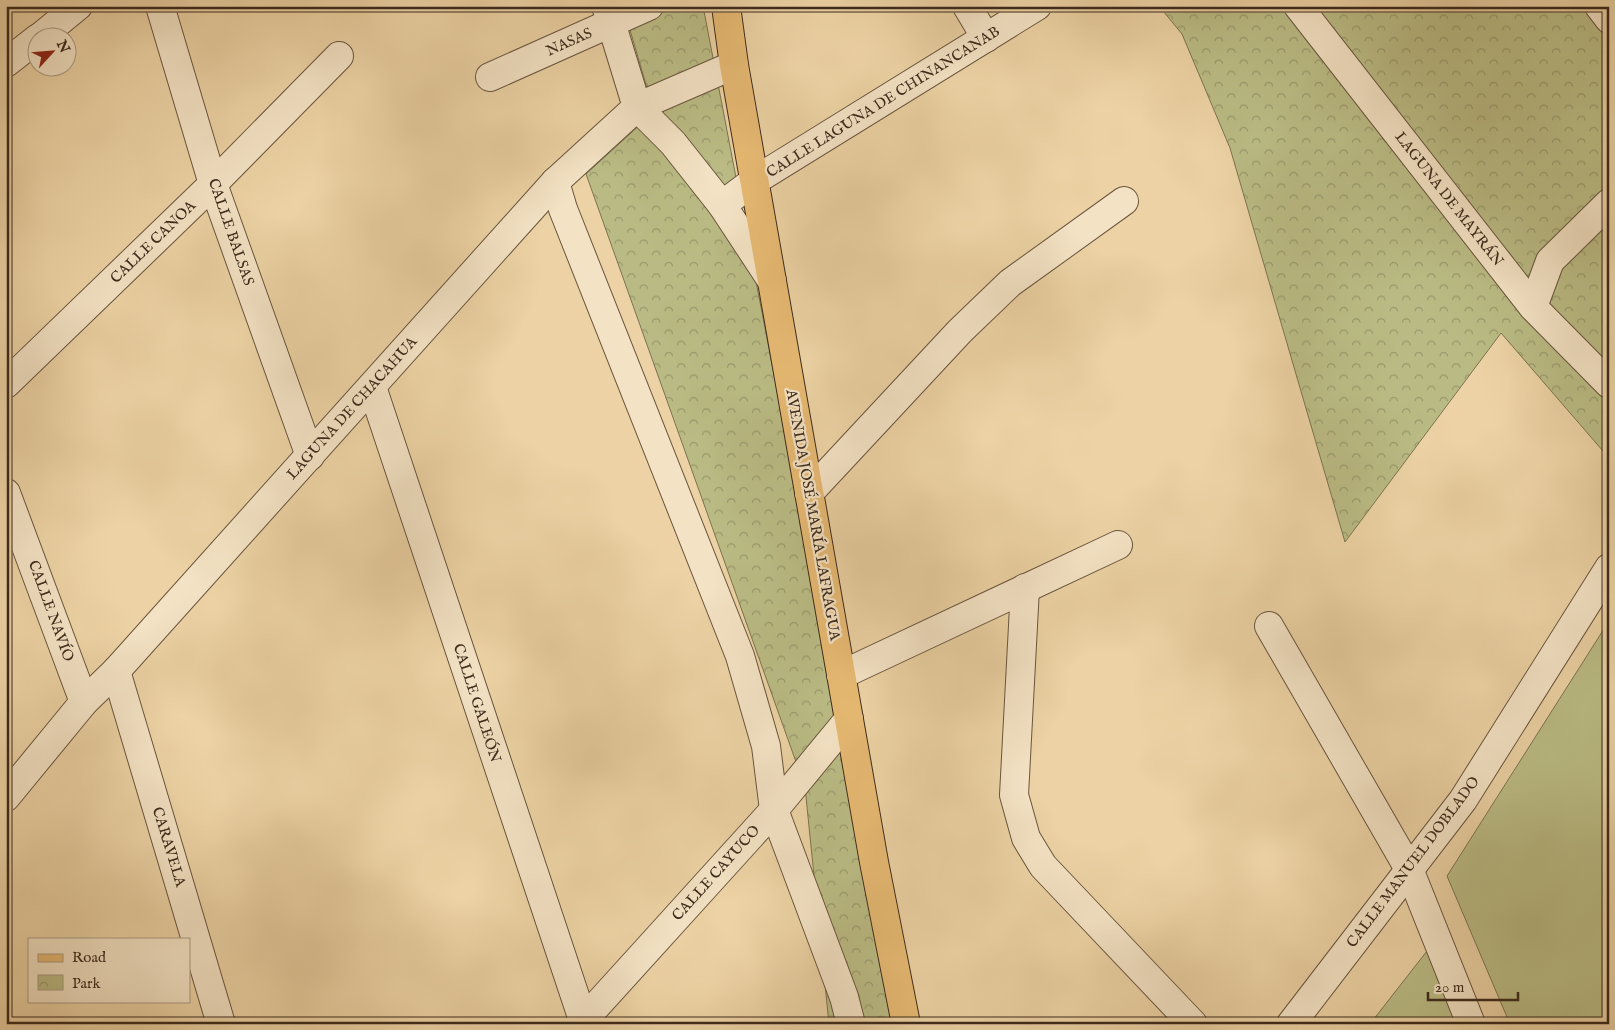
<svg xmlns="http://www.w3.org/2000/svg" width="1615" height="1030" viewBox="0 0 1615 1030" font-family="'IM FELL English',serif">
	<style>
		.grass { fill: #babb84; stroke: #7c7350 }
		.park { fill: url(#park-crowns); stroke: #7c7350 }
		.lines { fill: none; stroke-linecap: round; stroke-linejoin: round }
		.minor-casing { stroke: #69553e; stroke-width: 30 }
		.major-casing { stroke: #3d2b1c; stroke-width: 30 }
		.minor { stroke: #f3e2c4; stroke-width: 28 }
		.major { stroke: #e6b972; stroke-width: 28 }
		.labels { text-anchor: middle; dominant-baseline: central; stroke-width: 4.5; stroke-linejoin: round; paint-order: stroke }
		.street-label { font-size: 15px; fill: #3d2b1c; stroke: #f3e2c4 }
	</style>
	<defs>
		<pattern id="park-crowns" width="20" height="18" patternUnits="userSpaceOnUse" patternTransform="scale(1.25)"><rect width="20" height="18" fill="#babb84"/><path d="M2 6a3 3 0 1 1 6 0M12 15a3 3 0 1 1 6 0" fill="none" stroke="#98986b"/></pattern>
	</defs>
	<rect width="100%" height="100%" fill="#ecd2a4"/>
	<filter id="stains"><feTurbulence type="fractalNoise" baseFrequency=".004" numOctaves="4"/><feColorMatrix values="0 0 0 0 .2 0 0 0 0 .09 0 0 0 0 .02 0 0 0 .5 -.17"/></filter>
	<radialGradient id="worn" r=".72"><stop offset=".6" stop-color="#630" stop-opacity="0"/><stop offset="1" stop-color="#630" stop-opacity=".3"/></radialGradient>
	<g class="grass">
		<polygon points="1609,621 1609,1024 1510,1024 1447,876"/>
		<polygon points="1427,951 1457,1024 1370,1024"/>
	</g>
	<g class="park">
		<polygon points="623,6 703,6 899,1024 829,1024 805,787 586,174 654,112"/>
		<polygon points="1159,6 1609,6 1609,458 1501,333 1345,542 1230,148 1182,34"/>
	</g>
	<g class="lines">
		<g class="minor-casing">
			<g id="minor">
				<polyline points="160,6 213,184 310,456"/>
				<polyline points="606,6 637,107 673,143 722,205 772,281"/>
				<polyline points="967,6 986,38"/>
				<polyline points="1298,6 1533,307 1609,384"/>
				<polyline points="1599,6 1609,19"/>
				<polyline points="39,38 78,6"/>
				<polyline points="6,63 38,38"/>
				<polyline points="490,77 649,6"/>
				<polyline points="555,182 563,209 740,656 766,746 774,810 844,997 851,1024"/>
				<polyline points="722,205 754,181 1037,6"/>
				<polyline points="1533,307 1550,261 1609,203"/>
				<polyline points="6,384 213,184 339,56"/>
				<polyline points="372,387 583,1020"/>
				<polyline points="6,493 84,702"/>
				<polyline points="809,493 960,331 1010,283 1124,201"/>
				<polyline points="1025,588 1014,795 1026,838 1043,866 1193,1024"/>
				<polyline points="1269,626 1409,869 1471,1024"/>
				<polyline points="116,671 221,1024"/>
				<polyline points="841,675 1118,545"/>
				<polyline points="6,797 84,702 116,671 555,182 637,107 734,65"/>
				<polyline points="580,1024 774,810 849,719"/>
				<polyline points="1291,1024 1463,800 1609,568"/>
			</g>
		</g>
		<g class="major-casing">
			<polyline id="major" points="726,6 734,65 874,862 906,1024"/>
		</g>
		<use href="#minor" class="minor"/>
		<use href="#major" class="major"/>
	</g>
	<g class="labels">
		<g class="street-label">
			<text transform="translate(569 42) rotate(-24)">NASAS</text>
			<text transform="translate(883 102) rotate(-32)">CALLE LAGUNA DE CHINANCANAB</text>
			<text transform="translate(1449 199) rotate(52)">LAGUNA DE MAYRÁN</text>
			<text transform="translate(231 232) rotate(71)">CALLE BALSAS</text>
			<text transform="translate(153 242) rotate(-44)">CALLE CANOA</text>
			<text transform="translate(352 408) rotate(-48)">LAGUNA DE CHACAHUA</text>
			<text transform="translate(813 515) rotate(80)">AVENIDA JOSÉ MARÍA LAFRAGUA</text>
			<text transform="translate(51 611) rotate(70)">CALLE NAVÍO</text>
			<text transform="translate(477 703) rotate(72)">CALLE GALEÓN</text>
			<text transform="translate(169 847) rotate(73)">CARAVELA</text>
			<text transform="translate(1413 862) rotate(-53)">CALLE MANUEL DOBLADO</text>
			<text transform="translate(716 873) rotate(-48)">CALLE CAYUCO</text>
		</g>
	</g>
	<rect width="1615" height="1030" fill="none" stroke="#ecd2a4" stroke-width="25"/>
	<rect x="8" y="8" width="1600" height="1015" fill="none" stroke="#3d2b1c" stroke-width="2.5"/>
	<rect x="12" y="12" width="1590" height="1005" fill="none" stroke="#3d2b1c"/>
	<rect x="28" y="938" width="162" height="65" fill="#f3e2c4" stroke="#aa9981"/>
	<rect x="38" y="954" width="25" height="8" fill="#e6b972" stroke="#aa9981"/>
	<text x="72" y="962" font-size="15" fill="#3d2b1c">Road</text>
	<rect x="38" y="975" width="25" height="15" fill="url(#park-crowns)" stroke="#aa9981"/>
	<text x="72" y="988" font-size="15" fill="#3d2b1c">Park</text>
	<g transform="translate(52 52) rotate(64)"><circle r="24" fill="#f3e2c4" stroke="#aa9981"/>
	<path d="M0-4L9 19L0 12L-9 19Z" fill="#8f2418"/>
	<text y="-8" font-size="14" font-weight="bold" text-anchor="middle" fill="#3d2b1c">N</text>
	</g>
	<path d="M1428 992v8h90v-8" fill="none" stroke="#3d2b1c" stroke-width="2.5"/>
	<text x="1435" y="992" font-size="15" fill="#3d2b1c" stroke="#f3e2c4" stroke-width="4" paint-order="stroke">20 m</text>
	<rect width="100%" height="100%" filter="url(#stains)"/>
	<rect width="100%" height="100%" fill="url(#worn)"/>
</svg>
